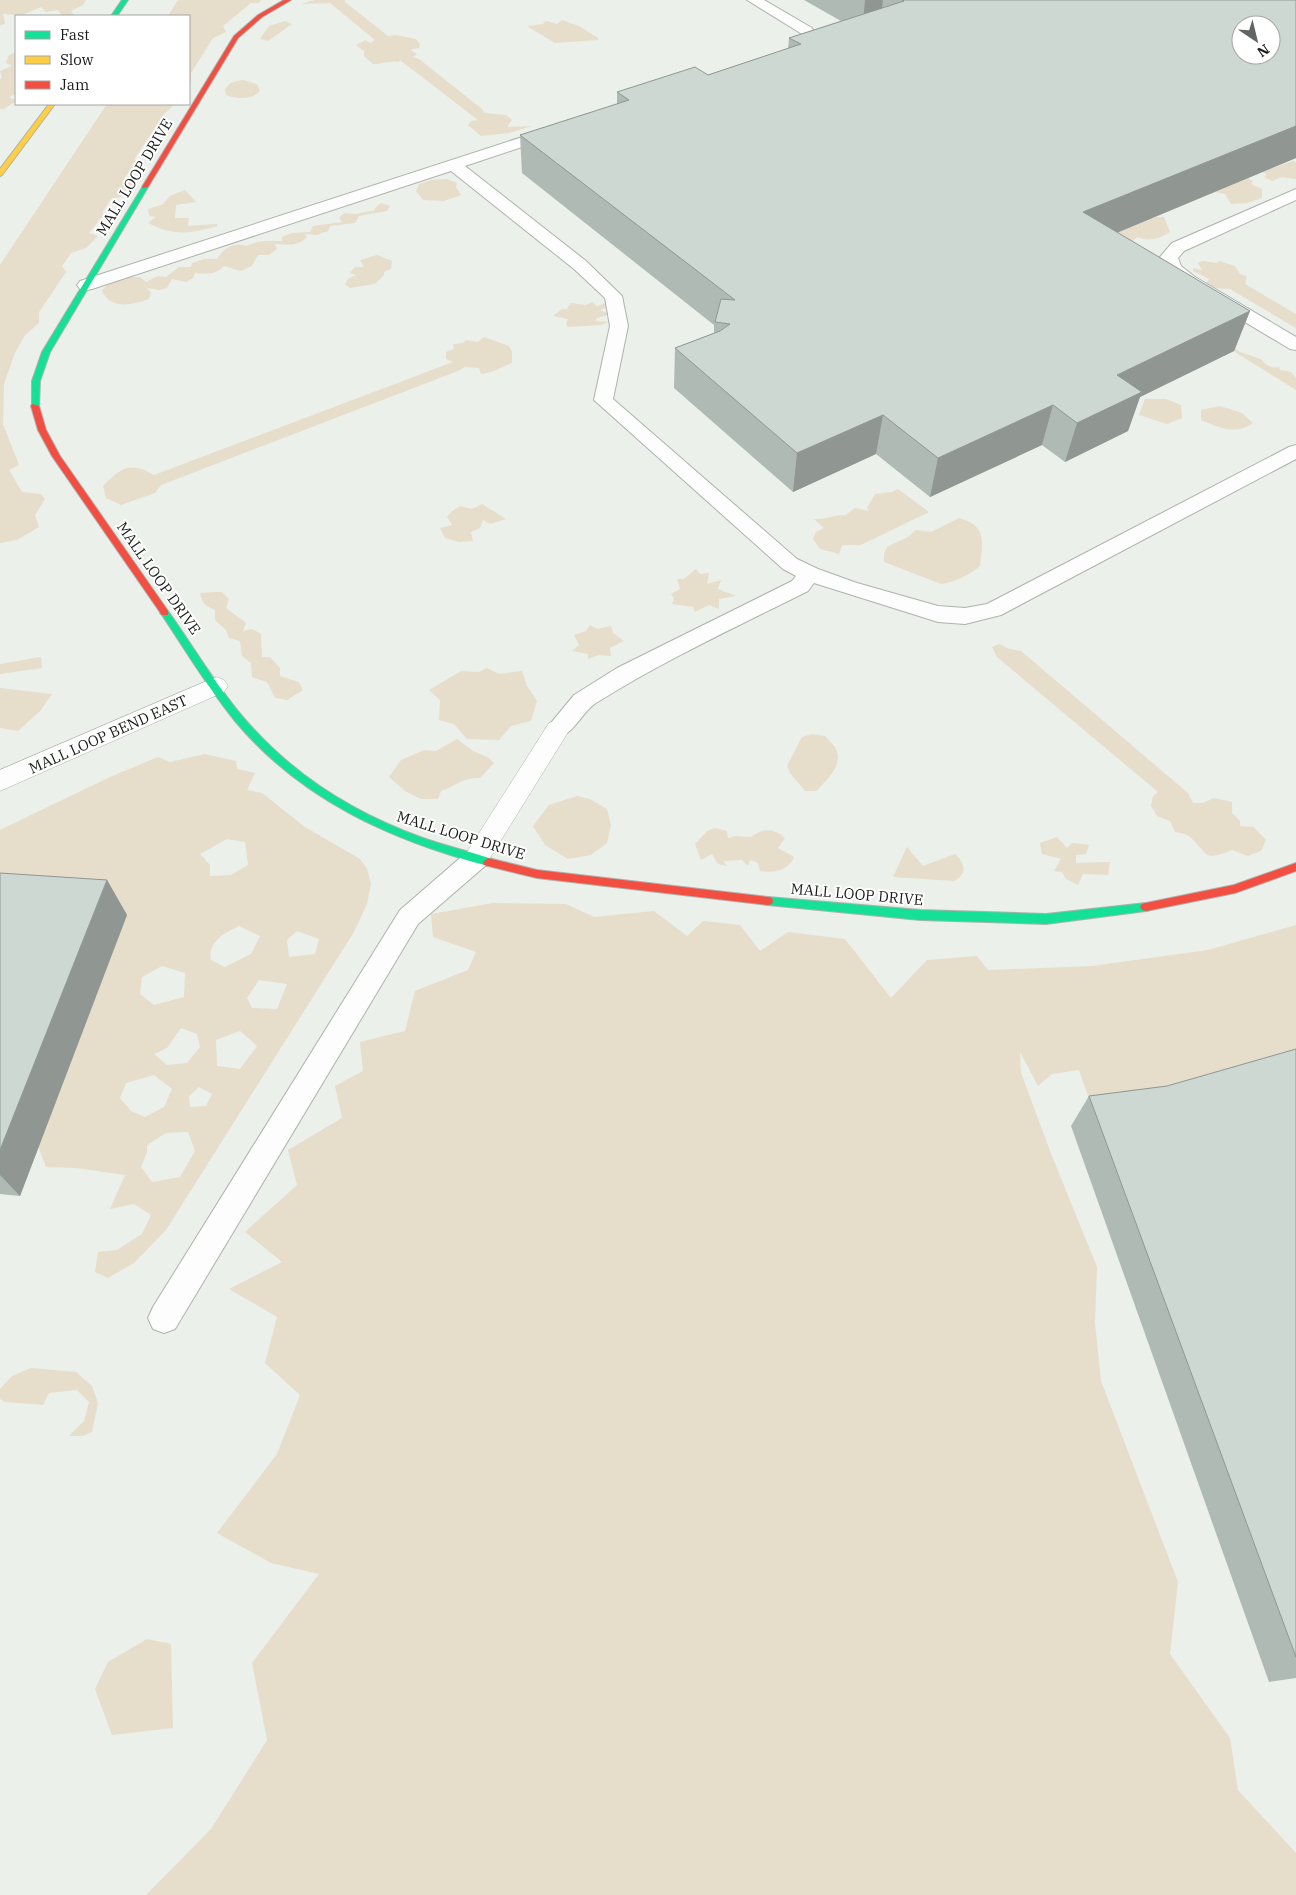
<svg xmlns="http://www.w3.org/2000/svg" width="1296" height="1895" viewBox="0 0 1296 1895" font-family="'IBM Plex Serif',serif">
	<style>
		.green { fill: #e6ddcb; fill-rule: evenodd }
		.lines { fill: none; stroke-linecap: round; stroke-linejoin: round }
		.lane-casing { stroke: #aeb2ae; stroke-width: 2 }
		.street-casing { stroke: #aeb2ae; stroke-width: 1 }
		.fast-casing { stroke: #aeb2ae; stroke-width: 2 }
		.slow-casing { stroke: #aeb2ae; stroke-width: 2 }
		.jam-casing { stroke: #aeb2ae; stroke-width: 2 }
		.lane { fill: #fcfdfc; fill-rule: evenodd }
		.street { fill: #fcfdfc; fill-rule: evenodd }
		.fast { fill: #16e098; fill-rule: evenodd }
		.slow { fill: #ffcf43; fill-rule: evenodd }
		.jam { fill: #f24e42; fill-rule: evenodd }
		.wall { fill: #b0bab5 }
		.shaded-wall { fill: #909793 }
		.building { fill: #cdd8d2; stroke: #909793; fill-rule: evenodd }
		.labels { text-anchor: middle; dominant-baseline: central; stroke-width: 4; stroke-linejoin: round; paint-order: stroke }
		.street-label { font-size: 15px; fill: #191c18; stroke: #fff }
	</style>
	<rect width="100%" height="100%" fill="#ebf0ea"/>
	<g class="green">
		<polygon points="0,0 86,0 83,5 71,11 75,16 62,16 58,10 46,12 41,7 22,15 3,14 5,24 0,25"/>
		<polygon points="178,0 261,0 259,3 251,3 223,26 226,32 213,38 191,73 191,83 189,84 189,16 168,16"/>
		<path d="M315 0H345V2L388 36 396 35 416 39 420 44 419 48 410 50 417 54 413 57 419 59 482 109 484 113 506 115 512 120 507 127 532 126 509 133 481 136 468 125 471 121 478 120 400 60 399 62C391 60 382 64 373 64L364 56V51L356 45 366 40 370 43 375 40 330 3 301 4Z"/>
		<polygon points="562,20 579,26 598,38 598,40 555,43 527,26 544,24 543,23 547,21 557,24"/>
		<polygon points="285,21 292,24 268,41 260,39 269,26"/>
		<polygon points="16,52 16,94 9,97 16,101 4,109 0,109 0,79 2,78 0,71 12,66 6,63 9,55"/>
		<path d="M243 80 257 84 260 91C252 100 237 99 226 95L225 90C229 82 235 81 243 80Z"/>
		<polygon points="107,104 175,104 164,114 135,158 136,164 124,178 137,181 137,185 124,191 124,196 111,199 102,213 104,214 89,233 98,236 86,248 71,253 62,266 66,272 39,312 39,323 25,335 15,353 4,384 3,424 19,465 9,470 22,492 41,494 45,499 35,515 39,527 17,540 0,543 0,265"/>
		<polygon points="1293,161 1296,162 1296,179 1282,177 1272,181 1264,177 1267,174 1262,172"/>
		<polygon points="1248,178 1253,182 1251,184 1262,189 1262,198 1247,203 1231,204 1225,194 1215,192"/>
		<polygon points="447,179 457,183 456,187 461,195 444,201 423,200 416,191 419,184 432,180"/>
		<path d="M185 190 196 202 176 205 175 218H189L188 226 217 224V226C188 234 175 236 148 223L156 217 149 216 148 209 163 204 170 196Z"/>
		<path d="M381 203 390 206 387 211 359 216 355 223 330 226 328 231 317 235 305 234 307 237C297 247 288 245 275 244L277 249 269 255H258L252 266 241 271 224 266C217 275 205 274 195 273L193 278 186 282 172 279 167 288 159 290 147 288 151 293 149 299C132 305 111 310 102 291 110 278 126 277 140 277L146 282 158 276 166 277 179 267H191L192 263 205 259H217C225 247 233 242 247 246 257 240 271 241 282 241V237L292 233 310 232 313 226 342 222 339 218 344 213 356 214 375 210V208Z"/>
		<path d="M1156 217H1164L1170 232C1158 239 1150 242 1137 237L1131 242 1114 234Z"/>
		<polygon points="377,255 392,261 391,269 384,272 384,275 375,284 350,288 345,284 348,279 356,275 350,273 355,267 364,267 360,260"/>
		<polygon points="1203,261 1217,263 1219,261 1235,266 1240,274 1247,276 1245,284 1296,314 1296,328 1230,289 1214,288 1205,286 1209,279 1193,271 1193,268 1202,270 1198,263"/>
		<polygon points="592,302 597,306 607,303 609,306 600,310 610,314 597,318 595,321 608,322 602,325 568,327 566,324 568,319 553,316 562,309 567,309 571,303 586,305"/>
		<path d="M484 337 509 346 512 352V363C499 368 496 372 481 374L479 368 465 367 458 371 161 485 155 493 121 505 106 498 103 486C121 468 130 461 154 475L453 362 446 359V352L454 349 453 344 463 343 466 340 478 342Z"/>
		<path d="M1234 347 1240 352 1261 359C1265 366 1272 368 1279 367L1280 370 1291 372 1296 378V390L1238 354 1234 351Z"/>
		<polygon points="1145,399 1166,399 1181,405 1182,418 1167,424 1139,415"/>
		<path d="M1220 406 1242 413 1253 423C1236 436 1218 427 1201 420V410Z"/>
		<path d="M898 489 929 512 861 545H842L839 554 820 549 813 539 816 532 824 528 814 519C826 520 834 514 846 515L855 508 869 511 867 508 875 494 892 492Z"/>
		<polygon points="482,504 506,519 490,524 483,520 480,528 471,532 473,541 459,542 445,538 440,528 452,525 447,517 452,511 460,506 472,509"/>
		<path d="M959 518C987 525 983 543 980 566 971 574 953 583 941 584L884 562V554L887 547 908 537 916 530 931 532Z"/>
		<polygon points="696,569 700,574 709,573 707,584 721,580 718,589 736,596 719,599 719,609 709,605 695,612 693,607 672,604 674,599 671,594 680,589 677,579 684,579"/>
		<path d="M215 592H222L229 599 226 608 246 623 243 631 252 629 261 634 262 657H270L280 668V676L299 682 303 690 287 700 275 698 267 682 252 677 251 663 242 656 240 641 229 638 226 630 215 620V610C205 606 202 603 200 593Z"/>
		<polygon points="590,625 597,629 611,626 613,633 624,641 610,648 611,656 599,655 588,659 588,654 572,651 579,645 574,635 586,631"/>
		<path d="M999 644 1010 649 1021 651 1188 793 1193 803H1203L1214 798 1232 802V813L1240 821V826L1254 827 1266 840 1261 851 1248 856 1232 850C1202 862 1209 854 1190 837 1187 834 1180 833 1175 832L1170 821 1157 816 1151 806 1153 796 1158 792 997 657 992 647Z"/>
		<polygon points="41,657 42,668 0,674 0,664"/>
		<polygon points="487,668 499,674 522,671 527,686 537,701 531,721 511,726 499,740 467,739 454,724 439,720 440,700 429,690 461,671 479,672"/>
		<polygon points="0,688 52,694 40,711 18,731 0,728"/>
		<path d="M812 734 825 736C828 740 834 745 836 749 844 765 826 781 816 791H805L790 773 787 766 802 737Z"/>
		<path d="M457 739 473 751 489 758 494 763 480 778C461 778 458 785 441 791L438 799H421L405 791 389 777 401 760 424 750 436 751Z"/>
		<path d="M205 754 236 761 237 769 255 773 247 790 262 793 305 827 360 859 367 869 371 883 367 904 354 932 166 1230 134 1263 108 1278 95 1272 98 1252 117 1250 142 1234 151 1215 134 1204 110 1209 125 1175 76 1168 46 1167 38 1146 0 907V830L110 777 158 757 170 762ZM227 839 245 842 248 865 231 875 210 876V865L200 854ZM239 926 260 936 251 954 225 967 211 960C207 942 226 932 239 926ZM297 931 319 939 315 954 289 957 287 940ZM162 966 185 973 184 997 154 1005 140 994 142 977ZM259 980 287 984 277 1009 252 1008 247 998ZM181 1028 197 1034 200 1047 187 1063 167 1065 154 1054 167 1048ZM240 1031 257 1046 240 1069 217 1066 216 1040ZM154 1075 172 1089 164 1107 145 1117 131 1111 120 1098 126 1083ZM199 1087 212 1094 206 1106 190 1107 189 1096ZM188 1132 195 1151 180 1177 152 1182 141 1167 147 1152V1145L166 1133Z"/>
		<polygon points="577,796 590,799 607,809 611,825 607,843 591,855 568,859 545,845 533,826 549,805"/>
		<path d="M715 828 727 831 728 838 736 836 751 837C762 828 774 828 785 838L778 848 794 857C788 871 774 873 760 871L758 863 750 860 748 866 742 860 723 861 727 866 718 864 712 854 701 860 695 844 707 831Z"/>
		<polygon points="1057,837 1067,848 1072,843 1089,845 1086,854 1076,855 1076,863 1110,862 1108,875 1083,874 1078,885 1066,879 1062,872 1054,871 1061,859 1042,854 1040,843"/>
		<path d="M907 847 923 866 955 854C965 863 968 874 954 881L893 877Z"/>
		<polygon points="493,903 566,904 594,917 654,911 687,936 703,921 740,925 760,951 788,932 845,939 891,998 927,960 977,956 988,970 1092,966 1208,950 1296,925 1296,1112 1238,1090 1093,1111 1079,1070 1052,1074 1038,1086 1020,1052 1021,1073 1052,1156 1097,1267 1095,1323 1101,1381 1178,1582 1170,1654 1230,1738 1238,1790 1296,1853 1296,1895 146,1895 211,1829 267,1740 252,1663 319,1574 271,1563 217,1533 277,1454 300,1395 265,1363 277,1317 229,1289 282,1262 245,1232 297,1185 288,1150 342,1118 335,1086 363,1071 360,1042 405,1031 415,991 468,970 476,952 433,937 431,914"/>
		<polygon points="31,1368 76,1372 92,1386 98,1403 92,1432 83,1436 69,1436 84,1421 89,1402 77,1390 49,1393 43,1405 5,1402 0,1399 0,1389 12,1376"/>
		<polygon points="147,1639 171,1644 173,1728 112,1735 95,1689 108,1662"/>
	</g>
	<g class="lines">
		<g class="lane-casing">
			<g id="lane">
				<path d="M747 0H764L812 28 821 42C814 52 804 62 791 59L789 56C793 50 801 47 807 41L802 34Z"/>
				<path d="M553 127 558 129 561 132 558 135 465 166 586 261 622 296 628 326 613 399 797 559 818 569 857 583 938 606 965 608 987 604 1289 447 1296 445V459L1001 615 965 624 938 622 814 583 808 591C736 627 663 661 596 703 579 714 572 742 550 735L546 729 574 695 617 668 792 581 796 576 783 569 594 400 610 326 605 298 574 269 451 171 92 289 86 290 80 289 77 285 80 281Z"/>
				<polygon points="1296,189 1296,200 1184,251 1178,258 1181,266 1195,277 1296,337 1296,350 1290,349 1183,285 1168,272 1160,257 1172,243"/>
				<polygon points="476,849 485,852 489,859 485,866 418,924 175,1329 164,1333 153,1329 148,1318 153,1307 400,910 467,852"/>
			</g>
		</g>
		<g class="street-casing">
			<g id="street">
				<polygon points="216,677 224,680 228,686 224,692 0,791 0,770"/>
				<polygon points="558,720 567,723 570,729 485,866 476,869 467,866 463,859 467,852 549,723"/>
			</g>
		</g>
		<g class="fast-casing">
			<g id="fast">
				<polygon points="122,0 128,0 117,16 111,16"/>
				<polygon points="143,186 148,187 50,352 40,381 39,406 32,408 32,381 42,352"/>
				<path d="M165 610 168 611C193 646 215 684 242 716 290 773 353 813 423 838 445 846 469 851 492 859L493 862 492 865 488 866C391 840 301 800 235 721 208 688 186 651 162 615L160 613Z"/>
				<polygon points="768,897 920,910 1046,914 1146,903 1150,904 1152,907 1150,910 1146,911 1046,924 920,920 768,905 764,904 763,901 764,898"/>
			</g>
		</g>
		<g class="slow-casing">
			<polygon id="slow" points="49,104 55,104 2,175 0,176 0,169"/>
		</g>
		<g class="jam-casing">
			<g id="jam">
				<polygon points="284,0 291,0 262,17 238,38 148,187 143,188 142,187 234,36 258,15"/>
				<polygon points="32,404 39,406 46,430 60,456 168,611 168,615 162,615 52,456 38,430 31,406"/>
				<polygon points="488,858 537,870 768,897 772,898 773,901 772,904 768,905 537,878 484,865 483,862"/>
				<polygon points="1296,863 1296,871 1235,893 1146,911 1142,910 1140,907 1142,904 1146,903 1234,885"/>
			</g>
		</g>
		<use href="#lane" class="lane"/>
		<use href="#street" class="street"/>
		<use href="#fast" class="fast"/>
		<use href="#slow" class="slow"/>
		<use href="#jam" class="jam"/>
	</g>
	<g class="wall">
		<polygon points="804,0 1296,0 1296,158 1117,233 1250,311 1234,351 1140,397 1128,431 1065,462 1042,445 930,497 876,454 793,492 674,388 675,348 714,333 714,325 522,173 520,135 617,104 617,92 708,75 788,49 789,38 841,21"/>
		<polygon points="0,873 107,880 127,915 20,1196 0,1194"/>
		<polygon points="1296,1049 1296,1678 1269,1682 1071,1126 1089,1096 1167,1086"/>
	</g>
	<g class="shaded-wall">
		<polygon points="865,0 883,0 880,27 862,33"/>
		<polygon points="1296,126 1296,158 1073,251 1083,212"/>
		<polygon points="1250,311 1234,351 1140,397 1128,431 1065,462 1077,423 1117,375"/>
		<polygon points="1053,405 1042,445 930,497 938,458"/>
		<polygon points="883,415 876,454 793,492 797,453"/>
		<polygon points="107,880 127,915 20,1196 0,1175 0,1150"/>
	</g>
	<g class="building">
		<path d="M902 0H1296V126L1083 212 1250 311 1117 375 1142 392 1077 423 1053 405 938 458 883 415 797 453 675 348 720 331 730 324 715 322 721 299 735 300 520 135 629 100 617 92 695 67 708 75 801 44 789 38 904 1ZM1241 25H1271V55H1241Z"/>
		<polygon points="0,873 107,880 0,1150"/>
		<polygon points="1296,1049 1296,1657 1089,1096 1167,1086"/>
	</g>
	<g class="labels">
		<g class="street-label">
			<text transform="translate(134 177) rotate(-59)">MALL LOOP DRIVE</text>
			<text transform="translate(159 578) rotate(55)">MALL LOOP DRIVE</text>
			<text transform="translate(108 734) rotate(-24)">MALL LOOP BEND EAST</text>
			<text transform="translate(461 835) rotate(17)">MALL LOOP DRIVE</text>
			<text transform="translate(857 894) rotate(5)">MALL LOOP DRIVE</text>
		</g>
	</g>
	<rect x="15" y="15" width="175" height="90" fill="#ffffff" stroke="#a3a4a3"/>
	<rect x="25" y="31" width="25" height="8" fill="#16e098" stroke="#a3a4a3"/>
	<text x="60" y="40" font-size="15" fill="#191c18">Fast</text>
	<rect x="25" y="56" width="25" height="8" fill="#ffcf43" stroke="#a3a4a3"/>
	<text x="60" y="65" font-size="15" fill="#191c18">Slow</text>
	<rect x="25" y="81" width="25" height="8" fill="#f24e42" stroke="#a3a4a3"/>
	<text x="60" y="90" font-size="15" fill="#191c18">Jam</text>
	<g transform="translate(1256 40) rotate(145)"><circle r="24" fill="#ffffff" stroke="#a3a4a3"/>
	<path d="M0-4L9 19L0 12L-9 19Z" fill="#626662"/>
	<text y="-8" font-size="14" font-weight="bold" text-anchor="middle" fill="#191c18">N</text>
	</g>
</svg>
